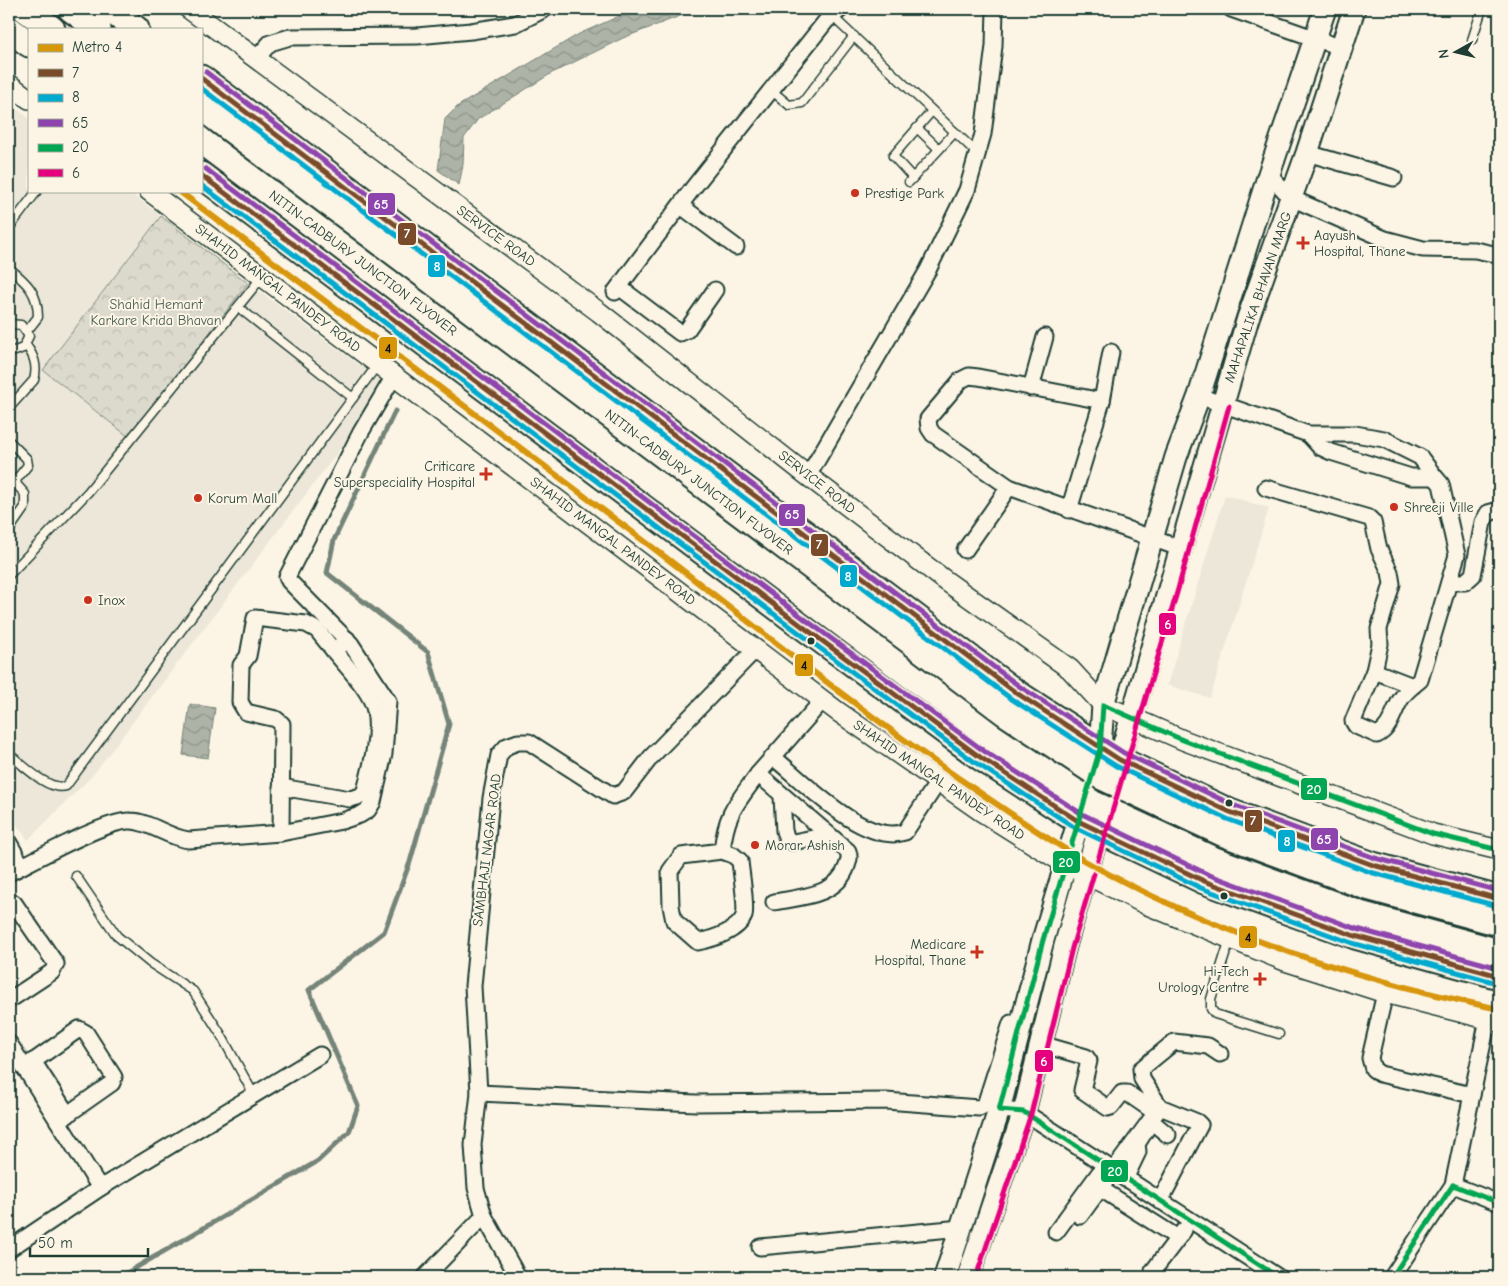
<svg xmlns="http://www.w3.org/2000/svg" width="1508" height="1286" viewBox="0 0 1508 1286" font-family="'Comic Neue',sans-serif">
	<style>
		.built { fill: #ece7d8 }
		.park { fill: url(#park-crowns); stroke: #7e8c80 }
		.water { fill: url(#water-waves); stroke: #758479 }
		.lines { fill: none; stroke-linecap: round; stroke-linejoin: round }
		.stream { stroke: #758479; stroke-width: 5 }
		.service-casing { stroke: #1f3d34; stroke-width: 11 }
		.minor-casing { stroke: #1f3d34; stroke-width: 19 }
		.tertiary-casing { stroke: #1f3d34; stroke-width: 22 }
		.secondary-casing { stroke: #1f3d34; stroke-width: 25 }
		.trunk-casing { stroke: #1f3d34; stroke-width: 29 }
		.service { stroke: #fcf5e5; stroke-width: 8 }
		.minor { stroke: #fcf5e5; stroke-width: 15 }
		.tertiary { stroke: #fcf5e5; stroke-width: 19 }
		.secondary { stroke: #fcf5e5; stroke-width: 21 }
		.trunk { stroke: #fcf5e5; stroke-width: 25 }
		.trunk-bridge-casing { stroke: #1f3d34; stroke-width: 29; stroke-linecap: butt }
		.trunk-bridge { stroke: #fcf5e5; stroke-width: 25 }
		.bus-1-casing { stroke: #fcf5e5; stroke-width: 9 }
		.bus-2-casing { stroke: #fcf5e5; stroke-width: 9 }
		.bus-3-casing { stroke: #fcf5e5; stroke-width: 9 }
		.bus-4-casing { stroke: #fcf5e5; stroke-width: 9 }
		.bus-5-casing { stroke: #fcf5e5; stroke-width: 9 }
		.bus-1 { stroke: #7a4b2a; stroke-width: 5 }
		.bus-2 { stroke: #00a9ce; stroke-width: 5 }
		.bus-3 { stroke: #8e44ad; stroke-width: 5 }
		.bus-4 { stroke: #00a651; stroke-width: 5 }
		.bus-5 { stroke: #e5007d; stroke-width: 5 }
		.metro-1-casing { stroke: #fcf5e5; stroke-width: 10 }
		.metro-1 { stroke: #d79608; stroke-width: 6 }
		.poi-dot { fill: #c8321e; stroke: #fcf5e5; stroke-width: 2 }
		.bus-dot { fill: #1f3d34; stroke: #fcf5e5; stroke-width: 2 }
		.labels { text-anchor: middle; dominant-baseline: central; stroke-width: 4; stroke-linejoin: round; paint-order: stroke }
		.poi-label { font-size: 14px; fill: #1f3d34; stroke: #fcf5e5; text-anchor: start }
		.street-label { font-size: 14px; fill: #1f3d34; stroke: #fcf5e5 }
		.park-label { font-size: 14px; fill: #455c52; stroke: #fcf5e5 }
		.line-badge { stroke: #fcf5e5; stroke-width: 2 }
		.badge-label { font-size: 14px; text-anchor: middle; font-weight: bold; fill: #fff }
		.pale-badge-label { font-size: 14px; text-anchor: middle; font-weight: bold; fill: #111 }
	</style>
	<defs>
		<pattern id="park-crowns" width="20" height="18" patternUnits="userSpaceOnUse" patternTransform="scale(1.25)"><rect width="20" height="18" fill="#dcdacc"/><path d="M2 6a3 3 0 1 1 6 0M12 15a3 3 0 1 1 6 0" fill="none" stroke="#bcbcb0"/></pattern>
		<pattern id="water-waves" width="16" height="10" patternUnits="userSpaceOnUse" patternTransform="scale(1.25)"><rect width="16" height="10" fill="#aeb3a7"/><path d="M0 5q4-4 8 0t8 0" fill="none" stroke="#8d9389"/></pattern>
	</defs>
	<rect width="100%" height="100%" fill="#fcf5e5"/>
	<filter id="ink" filterUnits="userSpaceOnUse"><feTurbulence type="fractalNoise" baseFrequency=".02" numOctaves="2"/><feDisplacementMap in="SourceGraphic" scale="10" xChannelSelector="R" yChannelSelector="G"/><feConvolveMatrix kernelMatrix="1 2 1 2 8 2 1 2 1" color-interpolation-filters="sRGB"/></filter>
	<g filter="url(#ink)">
		<g class="built">
			<polygon points="9,103 29,118 29,191 128,191 161,216 43,370 129,437 248,283 388,386 92,776 28,840 9,814"/>
			<polygon points="1225,495 1269,508 1210,698 1167,685"/>
		</g>
		<polygon class="park" points="161,216 248,283 129,437 43,370"/>
		<g class="water">
			<polygon points="635,9 698,9 623,38 552,73 478,119 464,138 463,165 459,185 438,170 445,119 458,106 579,34"/>
			<polygon points="190,704 215,708 208,758 183,755"/>
		</g>
		<g class="lines">
			<polyline class="stream" points="120,1277 318,1161 349,1132 358,1106 309,990 384,932 410,862 449,724 428,652 327,573 334,540 395,411"/>
			<g class="service-casing">
				<g id="service">
					<polyline points="832,16 977,153"/>
					<polyline points="1472,40 1482,9"/>
					<polyline points="771,90 789,105 802,103 854,36"/>
					<polyline points="917,128 939,149"/>
					<polyline points="913,178 893,156 932,111"/>
					<polyline points="909,182 955,132"/>
					<polyline points="9,228 37,191"/>
					<path d="M9 268C27 283 38 292 38 317L27 331"/>
					<polyline points="238,307 353,398"/>
					<polyline points="9,324 21,325 29,336 23,348 15,351 9,350"/>
					<path d="M9 408 34 380C38 366 34 356 26 345"/>
					<polyline points="9,441 27,459 28,465 16,480 17,485 25,494 25,507 9,530"/>
					<polyline points="9,575 88,492 262,277"/>
					<path d="M9 754C22 764 49 792 66 786L378 364"/>
					<polyline points="76,876 117,936 150,963 193,991 220,1033 254,1095"/>
					<polyline points="1230,939 1211,999 1211,1009 1215,1014 1279,1034"/>
				</g>
			</g>
			<g class="minor-casing">
				<g id="minor">
					<polyline points="1231,9 1342,48"/>
					<polyline points="256,59 270,43 290,37 417,36 471,31 515,24 545,9"/>
					<polyline points="1307,153 1394,178"/>
					<polyline points="1269,174 1291,198 1385,239 1423,249 1475,250 1499,255"/>
					<polyline points="681,206 736,247"/>
					<polyline points="619,287 680,333 687,330 715,290"/>
					<polyline points="615,292 693,188 826,21 841,9"/>
					<polyline points="1031,388 1045,337"/>
					<path d="M1199 396 1308 434H1355L1384 439 1420 457 1435 477 1441 484 1457 555 1420 680C1414 685 1407 690 1403 696 1393 709 1392 728 1377 735L1356 726 1353 721 1374 671 1413 686"/>
					<polyline points="1102,401 1111,352"/>
					<polyline points="1308,434 1320,447 1331,452 1411,477 1435,477"/>
					<polyline points="808,476 928,270 967,190 983,134 994,46 995,9"/>
					<polyline points="1266,488 1369,518 1373,522 1379,549 1390,572 1392,584 1379,629 1380,644 1374,671"/>
					<polyline points="1069,510 1102,401 978,377 969,376 961,380 928,419 929,428 933,434 1009,487 1182,549"/>
					<polyline points="965,550 1009,487"/>
					<polyline points="1449,582 1465,582 1473,575 1483,522 1488,513 1499,510"/>
					<path d="M773 757C803 781 864 846 905 832L938 782"/>
					<path d="M281 787 350 799 361 796 365 791C371 767 380 736 375 711 372 692 346 666 334 651"/>
					<polyline points="782,797 784,831 787,839 793,842 828,835"/>
					<polyline points="281,833 282,724 276,719 246,712 240,702 241,665 248,656 255,618 306,624 317,630 334,651 347,639"/>
					<polyline points="9,843 22,866"/>
					<path d="M722 851 681 856 670 871 671 906 674 921 698 942C713 939 738 931 744 916 747 906 741 873 740 861L733 855 722 851C726 813 736 804 758 774"/>
					<path d="M9 873C33 861 106 820 130 821 150 821 168 838 189 840L281 833 342 821 360 815 368 810 373 802 384 754 388 701 351 644 289 581 287 577 361 432 394 376"/>
					<path d="M774 902C801 897 837 896 847 866 849 860 850 857 848 851L758 774 823 700"/>
					<polyline points="9,903 14,903 56,964 52,972 14,997"/>
					<polyline points="1385,993 1370,1058 1373,1069 1380,1074 1472,1095"/>
					<polyline points="9,1043 100,1188"/>
					<polyline points="1041,1044 1086,1057 1089,1061 1082,1090 1108,1108 1111,1107 1122,1093 1127,1093 1156,1113"/>
					<polyline points="33,1061 68,1115"/>
					<polyline points="24,1068 79,1029 86,1033 114,1077 112,1083 58,1121"/>
					<polyline points="479,1093 696,1103 886,1101 979,1108 985,1105 1011,1023"/>
					<polyline points="999,1110 1024,1112 1278,1277"/>
					<polyline points="1125,1179 1138,1152 1137,1144 1149,1125 1156,1125 1168,1135"/>
					<polyline points="1453,1185 1499,1203"/>
					<polyline points="1101,1189 1178,1238"/>
					<polyline points="1160,1201 1200,1125 1197,1122 1160,1107 1142,1079 1141,1069 1174,1042 1208,1046 1220,1054"/>
					<polyline points="1080,1216 1160,1107"/>
					<polyline points="1056,1232 1105,1165"/>
					<polyline points="760,1247 961,1228"/>
					<polyline points="9,1249 100,1188 320,1055"/>
					<polyline points="1153,1271 1184,1230"/>
					<polyline points="425,1277 484,1216"/>
					<polyline points="518,1277 484,1216 476,1188 473,1145 479,1093 473,986 491,798 499,755 507,746 518,742 529,742 613,796 624,792 651,757 756,649"/>
					<polyline points="1392,1277 1453,1185 1488,1019"/>
				</g>
			</g>
			<g class="tertiary-casing">
				<g id="tertiary">
					<polyline points="189,9 599,312 808,476 946,581 1070,669 1103,705 1183,740 1433,834 1499,850"/>
					<polyline points="9,84 29,99"/>
					<polyline points="149,191 837,711 982,812 1065,864 1145,904 1285,961 1385,993 1499,1022"/>
				</g>
			</g>
			<g class="secondary-casing">
				<g id="secondary">
					<polyline points="945,1277 999,1110 1043,940 1100,749 1103,705 1176,457 1199,396 1269,174 1325,9"/>
					<polyline points="968,1277 1024,1112 1065,946 1248,318 1307,153 1354,9"/>
				</g>
			</g>
			<g class="trunk-casing">
				<g id="trunk">
					<polyline points="25,9 52,29"/>
					<polyline points="71,9 98,29"/>
					<polyline points="109,9 136,29"/>
					<polyline points="9,29 29,44"/>
					<polyline points="201,78 1015,692 1120,760 1230,812 1373,865 1499,899"/>
					<polyline points="201,175 802,626 980,757 1078,821 1204,881 1355,936 1499,976"/>
				</g>
			</g>
			<use href="#service" class="service"/>
			<use href="#minor" class="minor"/>
			<use href="#tertiary" class="tertiary"/>
			<use href="#secondary" class="secondary"/>
			<use href="#trunk" class="trunk"/>
			<g class="trunk-bridge-casing">
				<g id="trunk-bridge">
					<polyline points="201,107 1004,712 1102,777 1222,833 1367,887 1499,923"/>
					<polyline points="201,141 991,736 1092,803 1212,859 1360,914 1499,952"/>
				</g>
			</g>
			<use href="#trunk-bridge" class="trunk-bridge"/>
			<g class="bus-1-casing">
				<g id="bus-1">
					<polyline points="201,78 1015,692 1120,760 1230,812 1373,865 1499,899"/>
					<polyline points="201,175 802,626 980,757 1078,821 1204,881 1355,936 1499,976"/>
				</g>
			</g>
			<g class="bus-2-casing">
				<g id="bus-2">
					<polyline points="201,88 1010,698 1116,766 1227,819 1370,872 1497,906"/>
					<polyline points="201,185 798,632 976,763 1074,827 1201,888 1352,943 1497,983"/>
				</g>
			</g>
			<g class="bus-3-casing">
				<g id="bus-3">
					<polyline points="206,72 1019,686 1124,753 1233,805 1375,858 1499,891"/>
					<polyline points="206,169 806,620 984,751 1082,814 1207,874 1357,929 1499,968"/>
				</g>
			</g>
			<g class="bus-4-casing">
				<g id="bus-4">
					<polyline points="1453,1185 1499,1203"/>
					<polyline points="1278,1277 1024,1112 999,1110 1043,940 1100,749 1103,705 1183,740 1433,834 1499,850"/>
					<polyline points="1392,1277 1453,1185"/>
				</g>
			</g>
			<g class="bus-5-casing">
				<polyline id="bus-5" points="976,1277 1031,1114 1072,948 1178,589 1229,406"/>
			</g>
			<use href="#bus-1" class="bus-1"/>
			<use href="#bus-2" class="bus-2"/>
			<use href="#bus-3" class="bus-3"/>
			<use href="#bus-4" class="bus-4"/>
			<use href="#bus-5" class="bus-5"/>
			<g class="metro-1-casing">
				<path id="metro-1" d="M179 191C336 310 495 427 652 547 758 628 862 713 973 788 1010 813 1047 839 1085 861 1214 934 1355 979 1499 1009"/>
			</g>
			<use href="#metro-1" class="metro-1"/>
		</g>
	</g>
	<g class="poi-dot">
		<circle cx="855" cy="193" r="5"/>
		<path d="M1300.5 235.5h5v5h5v5h-5v5h-5v-5h-5v-5h5z"/>
		<path d="M483.5 466.5h5v5h5v5h-5v5h-5v-5h-5v-5h5z"/>
		<circle cx="198" cy="498" r="5"/>
		<circle cx="1394" cy="507" r="5"/>
		<circle cx="88" cy="600" r="5"/>
		<circle cx="755" cy="845" r="5"/>
		<path d="M974.5 944.5h5v5h5v5h-5v5h-5v-5h-5v-5h5z"/>
		<path d="M1257.5 971.5h5v5h5v5h-5v5h-5v-5h-5v-5h5z"/>
	</g>
	<g class="bus-dot">
		<circle cx="811" cy="641" r="4.5"/>
		<circle cx="1229" cy="803" r="4.5"/>
		<circle cx="1224" cy="896" r="4.5"/>
	</g>
	<g class="labels">
		<g class="poi-label">
			<text x="865" y="193">Prestige Park</text>
			<text x="1314" y="235">Aayush<tspan x="1314" dy="16">Hospital, Thane</tspan></text>
			<text x="475" y="466" text-anchor="end">Criticare<tspan x="475" dy="16">Superspeciality Hospital</tspan></text>
			<text x="208" y="498">Korum Mall</text>
			<text x="1404" y="507">Shreeji Ville</text>
			<text x="98" y="600">Inox</text>
			<text x="765" y="845">Morar Ashish</text>
			<text x="966" y="944" text-anchor="end">Medicare<tspan x="966" dy="16">Hospital, Thane</tspan></text>
			<text x="1249" y="971" text-anchor="end">Hi-Tech<tspan x="1249" dy="16">Urology Centre</tspan></text>
		</g>
		<g class="street-label">
			<text transform="translate(496 236) rotate(36)">SERVICE ROAD</text>
			<text transform="translate(363 263) rotate(37)">NITIN-CADBURY JUNCTION FLYOVER</text>
			<text transform="translate(278 288) rotate(37)">SHAHID MANGAL PANDEY ROAD</text>
			<text transform="translate(1258 297) rotate(-71)">MAHAPALIKA BHAVAN MARG</text>
			<text transform="translate(699 482) rotate(37)">NITIN-CADBURY JUNCTION FLYOVER</text>
			<text transform="translate(817 482) rotate(38)">SERVICE ROAD</text>
			<text transform="translate(613 541) rotate(37)">SHAHID MANGAL PANDEY ROAD</text>
			<text transform="translate(939 780) rotate(34)">SHAHID MANGAL PANDEY ROAD</text>
			<text transform="translate(487 850) rotate(-83)">SAMBHAJI NAGAR ROAD</text>
		</g>
		<g class="park-label">
			<text x="156" y="304">Shahid Hemant<tspan x="156" dy="16">Karkare Krida Bhavan</tspan></text>
		</g>
	</g>
	<g class="line-badge">
		<rect x="367" y="192" width="29" height="24" rx="5" fill="#8e44ad"/>
		<rect x="397" y="222" width="20" height="24" rx="5" fill="#7a4b2a"/>
		<rect x="427" y="254" width="19" height="24" rx="5" fill="#00a9ce"/>
		<rect x="378" y="336" width="20" height="24" rx="5" fill="#d79608"/>
		<rect x="778" y="503" width="28" height="24" rx="5" fill="#8e44ad"/>
		<rect x="810" y="533" width="19" height="24" rx="5" fill="#7a4b2a"/>
		<rect x="839" y="564" width="19" height="24" rx="5" fill="#00a9ce"/>
		<rect x="1158" y="612" width="19" height="24" rx="5" fill="#e5007d"/>
		<rect x="794" y="653" width="20" height="24" rx="5" fill="#d79608"/>
		<rect x="1300" y="777" width="28" height="24" rx="5" fill="#00a651"/>
		<rect x="1244" y="809" width="19" height="24" rx="5" fill="#7a4b2a"/>
		<rect x="1310" y="827" width="29" height="24" rx="5" fill="#8e44ad"/>
		<rect x="1277" y="829" width="19" height="24" rx="5" fill="#00a9ce"/>
		<rect x="1052" y="850" width="29" height="24" rx="5" fill="#00a651"/>
		<rect x="1238" y="925" width="20" height="24" rx="5" fill="#d79608"/>
		<rect x="1034" y="1049" width="20" height="24" rx="5" fill="#e5007d"/>
		<rect x="1100" y="1159" width="29" height="24" rx="5" fill="#00a651"/>
	</g>
	<g class="badge-label">
		<text x="381" y="209">65</text>
		<text x="407" y="238">7</text>
		<text x="437" y="271">8</text>
		<text x="792" y="519">65</text>
		<text x="819" y="549">7</text>
		<text x="848" y="581">8</text>
		<text x="1168" y="629">6</text>
		<text x="1314" y="794">20</text>
		<text x="1253" y="825">7</text>
		<text x="1324" y="844">65</text>
		<text x="1287" y="846">8</text>
		<text x="1066" y="867">20</text>
		<text x="1044" y="1066">6</text>
		<text x="1115" y="1176">20</text>
	</g>
	<g class="pale-badge-label">
		<text x="388" y="353">4</text>
		<text x="804" y="670">4</text>
		<text x="1248" y="942">4</text>
	</g>
	<rect width="1508" height="1286" fill="none" stroke="#fcf5e5" stroke-width="30"/>
	<rect x="15" y="15" width="1478" height="1256" fill="none" stroke="#1f3d34" stroke-width="2" filter="url(#ink)"/>
	<rect x="28" y="28" width="175" height="165" fill="#fcf5e5" stroke="#a4ab9e"/>
	<rect x="38" y="44" width="25" height="8" fill="#d79608" stroke="#a4ab9e"/>
	<text x="72" y="52" font-size="15" fill="#1f3d34">Metro 4</text>
	<rect x="38" y="69" width="25" height="8" fill="#7a4b2a" stroke="#a4ab9e"/>
	<text x="72" y="78" font-size="15" fill="#1f3d34">7</text>
	<rect x="38" y="94" width="25" height="8" fill="#00a9ce" stroke="#a4ab9e"/>
	<text x="72" y="102" font-size="15" fill="#1f3d34">8</text>
	<rect x="38" y="119" width="25" height="8" fill="#8e44ad" stroke="#a4ab9e"/>
	<text x="72" y="128" font-size="15" fill="#1f3d34">65</text>
	<rect x="38" y="144" width="25" height="8" fill="#00a651" stroke="#a4ab9e"/>
	<text x="72" y="152" font-size="15" fill="#1f3d34">20</text>
	<rect x="38" y="169" width="25" height="8" fill="#e5007d" stroke="#a4ab9e"/>
	<text x="72" y="178" font-size="15" fill="#1f3d34">6</text>
	<g transform="translate(1456 52) rotate(262)" stroke="#fcf5e5" stroke-width="4" paint-order="stroke">
	<path d="M0-4L9 19L0 12L-9 19Z" fill="#1f3d34"/>
	<text y="-8" font-size="14" font-weight="bold" text-anchor="middle" fill="#1f3d34">N</text>
	</g>
	<path d="M30 1248v8h118v-8" fill="none" stroke="#1f3d34" stroke-width="2.5"/>
	<text x="38" y="1248" font-size="15" fill="#1f3d34" stroke="#fcf5e5" stroke-width="4" paint-order="stroke">50 m</text>
</svg>
